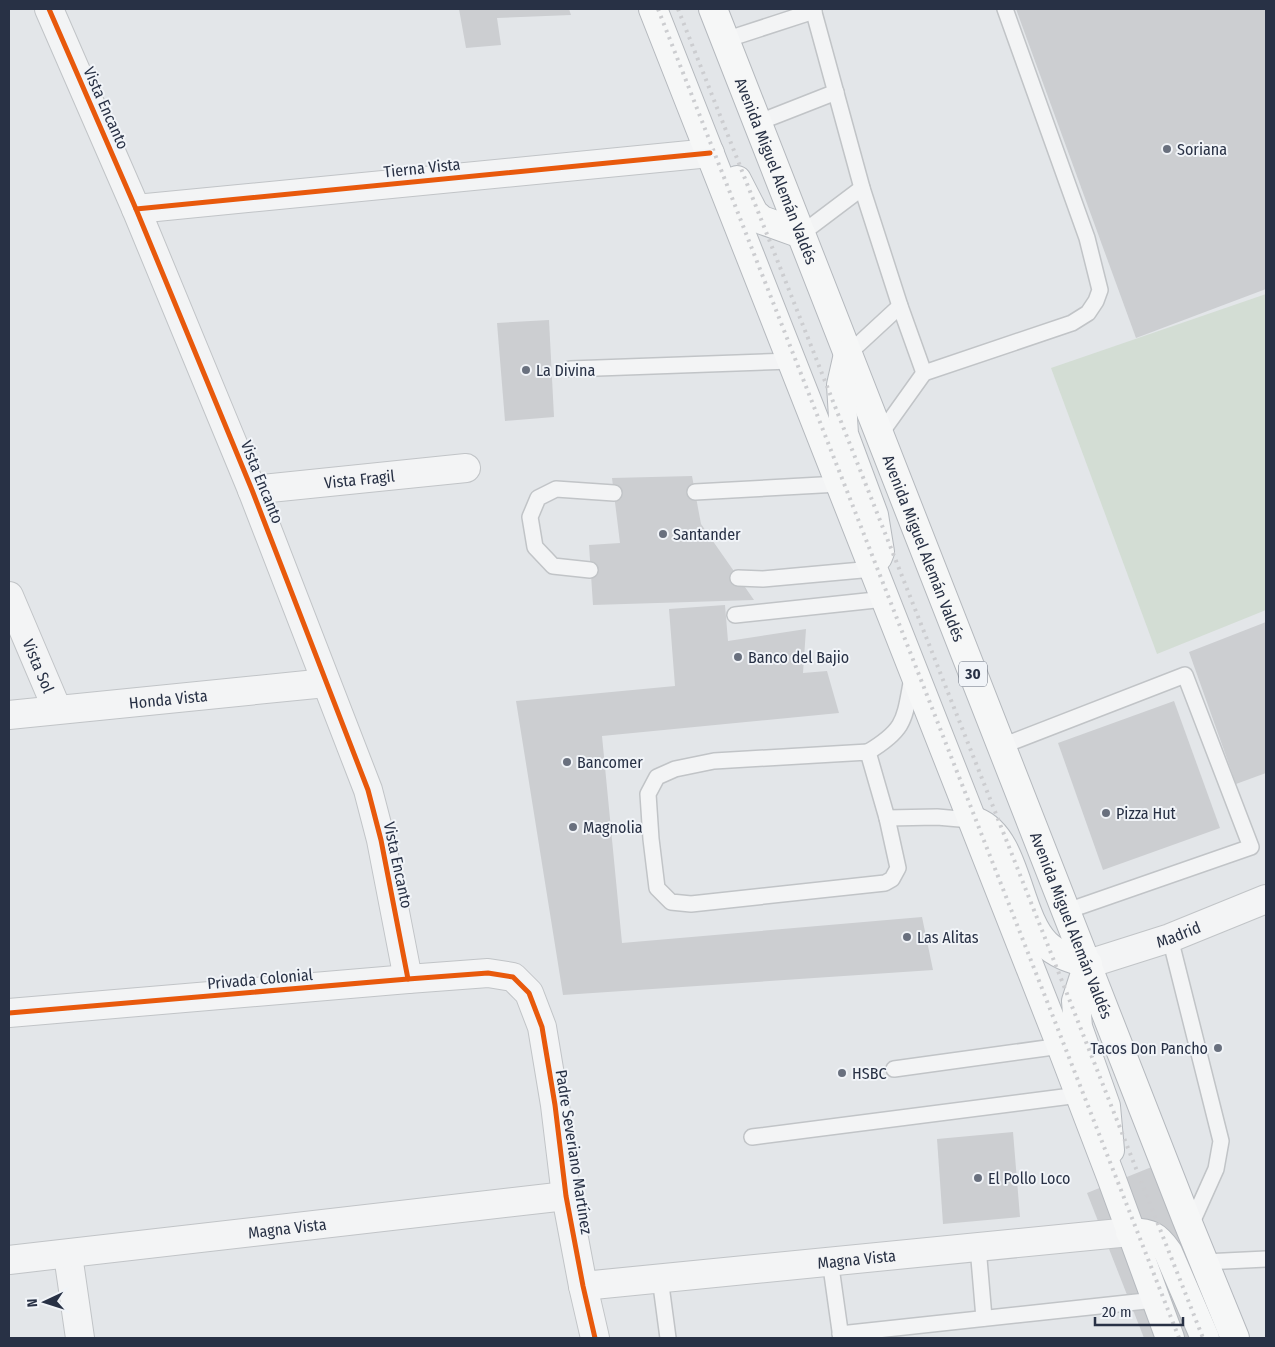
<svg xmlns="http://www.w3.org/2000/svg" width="1275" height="1347" viewBox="0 0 1275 1347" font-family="'Fira Sans Condensed',sans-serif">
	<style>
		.green { fill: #d3ddd4 }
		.building { fill: #ccced1 }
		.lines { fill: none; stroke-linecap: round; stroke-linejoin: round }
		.service-casing { stroke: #c1c4c7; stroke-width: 18 }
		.minor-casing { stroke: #c1c4c7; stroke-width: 30 }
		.trunk-casing { stroke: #b5b9be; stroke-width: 30 }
		.service { stroke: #f3f4f5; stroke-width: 15 }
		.minor { stroke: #f3f4f5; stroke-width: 28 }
		.trunk { stroke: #f6f7f7; stroke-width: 28 }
		.rail { stroke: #cccdd0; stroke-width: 4; stroke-dasharray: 2.5 5; stroke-linecap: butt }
		.cycleway-casing { stroke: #f1f4f8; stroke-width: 8 }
		.cycleway { stroke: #e8590c; stroke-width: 5 }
		.poi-dot { fill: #69707e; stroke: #f1f4f8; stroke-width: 2 }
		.labels { text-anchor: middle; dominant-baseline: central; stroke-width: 4; stroke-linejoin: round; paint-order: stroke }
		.shield { fill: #f1f4f8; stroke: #646c7b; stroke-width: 1 }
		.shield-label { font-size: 15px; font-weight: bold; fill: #283145 }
		.street-label { font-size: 16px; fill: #283145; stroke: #f1f4f8 }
		.poi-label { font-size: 16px; fill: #283145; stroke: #f1f4f8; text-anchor: start }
	</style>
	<rect width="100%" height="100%" fill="#e3e6e9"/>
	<polygon class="green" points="1266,294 1266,610 1157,654 1051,368"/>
	<g class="building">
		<polygon points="459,9 569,9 571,15 497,18 501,45 466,48"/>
		<polygon points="1016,9 1266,9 1266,289 1136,338"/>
		<polygon points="549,320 554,417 505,421 497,323"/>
		<polygon points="692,476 701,524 754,600 593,605 589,545 620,543 612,478"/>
		<polygon points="725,605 728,641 806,629 803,673 827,671 839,713 602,736 622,943 922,917 933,970 563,995 516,701 675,686 669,609"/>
		<polygon points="1266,622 1266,773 1236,784 1189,652"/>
		<polygon points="1174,701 1220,828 1103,870 1058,743"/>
		<polygon points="1013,1132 1020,1217 943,1224 937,1139"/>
		<polygon points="1169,1160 1238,1338 1144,1338 1087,1193"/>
	</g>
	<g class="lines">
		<g class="service-casing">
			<g id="service">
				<polyline points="813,9 862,188 900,306 924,373"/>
				<polyline points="725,40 814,11"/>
				<polyline points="757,123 836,92"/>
				<polyline points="801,234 862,188"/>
				<polyline points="848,354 900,306"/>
				<polyline points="570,369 792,361"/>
				<polyline points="879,436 924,373 1072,323 1088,313 1096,301 1100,290 1087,238 1005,9"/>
				<polyline points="695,492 839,484"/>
				<polyline points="590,570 553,566 535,547 530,517 538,498 556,489 614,493"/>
				<polyline points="738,578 763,579 873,569"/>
				<polyline points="735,615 885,599"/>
				<polyline points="1002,746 1185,675 1251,847 1067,911"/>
				<polygon points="868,752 887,818 898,868 892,879 885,883 691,904 671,902 657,888 651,839 648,794 657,777 675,769 714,761"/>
				<path d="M868 752C906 729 904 720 912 678"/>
				<polyline points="887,818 937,817 971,820"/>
				<polyline points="1170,938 1221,1141 1216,1169 1190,1227"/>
				<polyline points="894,1069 1061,1046"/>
				<polyline points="752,1137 1079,1095"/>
				<polyline points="978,1247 984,1318"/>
				<polyline points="830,1260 841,1338"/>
				<polyline points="1204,1262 1266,1259"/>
				<polyline points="660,1278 668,1338"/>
				<polyline points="840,1334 1155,1300"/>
			</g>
		</g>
		<g class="minor-casing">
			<g id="minor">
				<polyline points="49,9 136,209 252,490 368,790 381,840 408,979"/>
				<polyline points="136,209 710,153"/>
				<path id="s1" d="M252 490 466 468"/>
				<path id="s2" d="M9 596 57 709"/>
				<path id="s3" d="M9 715 326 683"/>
				<path id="s4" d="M1088 964 1170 938 1266 899"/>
				<polyline points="9,1013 408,979 488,973 513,977 529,993 542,1027 555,1105 566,1196 583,1286 595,1338"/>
				<polyline points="68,1255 80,1338"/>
				<path id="s5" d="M9 1260 566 1196"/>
				<path id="s6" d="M583 1286 1130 1232"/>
			</g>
		</g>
		<g class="trunk-casing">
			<g id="trunk">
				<polyline points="653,9 1061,1046 1111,1177 1170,1338"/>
				<path id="s7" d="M713 9 1186 1218 1235 1338"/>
				<polyline points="737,180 754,213 762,220 801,234"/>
				<polyline points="848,354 841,385 844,434 874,515 880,552 878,557"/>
				<path d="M977 822C1017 838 1017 916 1046 944 1057 955 1073 959 1088 964L1076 1001 1078 1027 1106 1106 1110 1150"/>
				<path d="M1130 1232C1151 1233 1156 1235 1168 1252L1205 1338"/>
			</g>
		</g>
		<use href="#service" class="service"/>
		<use href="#minor" class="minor"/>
		<use href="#trunk" class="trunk"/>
		<g class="rail">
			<polyline points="658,9 1179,1338"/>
			<polyline points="678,9 1203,1338"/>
		</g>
		<g class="cycleway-casing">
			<g id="cycleway">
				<polyline points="49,9 136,209 252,490 368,790 381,840 408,979"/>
				<polyline points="136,209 710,153"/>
				<polyline points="9,1013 408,979 488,973 513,977 529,993 542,1027 555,1105 566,1196 583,1286 595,1338"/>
			</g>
		</g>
		<use href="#cycleway" class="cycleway"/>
	</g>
	<g class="poi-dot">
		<circle cx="1167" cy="149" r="5"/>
		<circle cx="526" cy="370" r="5"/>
		<circle cx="663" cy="534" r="5"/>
		<circle cx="738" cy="657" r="5"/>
		<circle cx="567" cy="762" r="5"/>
		<circle cx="1106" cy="813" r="5"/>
		<circle cx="573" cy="827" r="5"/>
		<circle cx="907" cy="937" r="5"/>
		<circle cx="1218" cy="1048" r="5"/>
		<circle cx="842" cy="1073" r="5"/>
		<circle cx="978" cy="1178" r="5"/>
	</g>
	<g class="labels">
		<rect class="shield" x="959" y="661.5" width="28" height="25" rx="4"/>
		<g class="shield-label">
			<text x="973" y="674">30</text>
		</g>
		<g class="street-label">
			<text transform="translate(106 108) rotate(66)">Vista Encanto</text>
			<text transform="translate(422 168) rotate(-6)">Tierna Vista</text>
			<text stroke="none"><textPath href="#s7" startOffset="174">Avenida Miguel Alemán Valdés</textPath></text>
			<text stroke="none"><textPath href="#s1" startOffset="108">Vista Fragil</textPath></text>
			<text transform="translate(262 482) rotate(68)">Vista Encanto</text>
			<text stroke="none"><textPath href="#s7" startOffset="579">Avenida Miguel Alemán Valdés</textPath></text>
			<text stroke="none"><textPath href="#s2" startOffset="76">Vista Sol</textPath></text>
			<text stroke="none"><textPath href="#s3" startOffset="160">Honda Vista</textPath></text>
			<text transform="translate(398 865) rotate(78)">Vista Encanto</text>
			<text stroke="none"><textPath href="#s7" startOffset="984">Avenida Miguel Alemán Valdés</textPath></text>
			<text stroke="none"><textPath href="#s4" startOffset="95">Madrid</textPath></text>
			<text transform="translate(260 979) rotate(-5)">Privada Colonial</text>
			<text transform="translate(574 1152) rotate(81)">Padre Severiano Martínez</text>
			<text stroke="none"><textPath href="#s5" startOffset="280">Magna Vista</textPath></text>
			<text stroke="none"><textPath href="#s6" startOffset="275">Magna Vista</textPath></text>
		</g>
		<g class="poi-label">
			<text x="1177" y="149">Soriana</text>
			<text x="536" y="370">La Divina</text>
			<text x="673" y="534">Santander</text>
			<text x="748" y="657">Banco del Bajio</text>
			<text x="577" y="762">Bancomer</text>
			<text x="1116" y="813">Pizza Hut</text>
			<text x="583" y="827">Magnolia</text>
			<text x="917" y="937">Las Alitas</text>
			<text x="1208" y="1048" text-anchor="end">Tacos Don Pancho</text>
			<text x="852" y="1073">HSBC</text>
			<text x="988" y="1178">El Pollo Loco</text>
		</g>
	</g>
	<rect width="1275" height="1347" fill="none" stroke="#283145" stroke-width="20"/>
	<g transform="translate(45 1302) rotate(266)" stroke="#f1f4f8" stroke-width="4" paint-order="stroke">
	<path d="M0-4L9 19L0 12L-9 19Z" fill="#283145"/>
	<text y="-8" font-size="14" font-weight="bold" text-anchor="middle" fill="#283145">N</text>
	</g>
	<path d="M1095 1317v8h88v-8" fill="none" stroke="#283145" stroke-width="2.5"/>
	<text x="1102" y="1317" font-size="15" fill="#283145" stroke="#f1f4f8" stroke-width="4" paint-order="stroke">20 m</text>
</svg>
